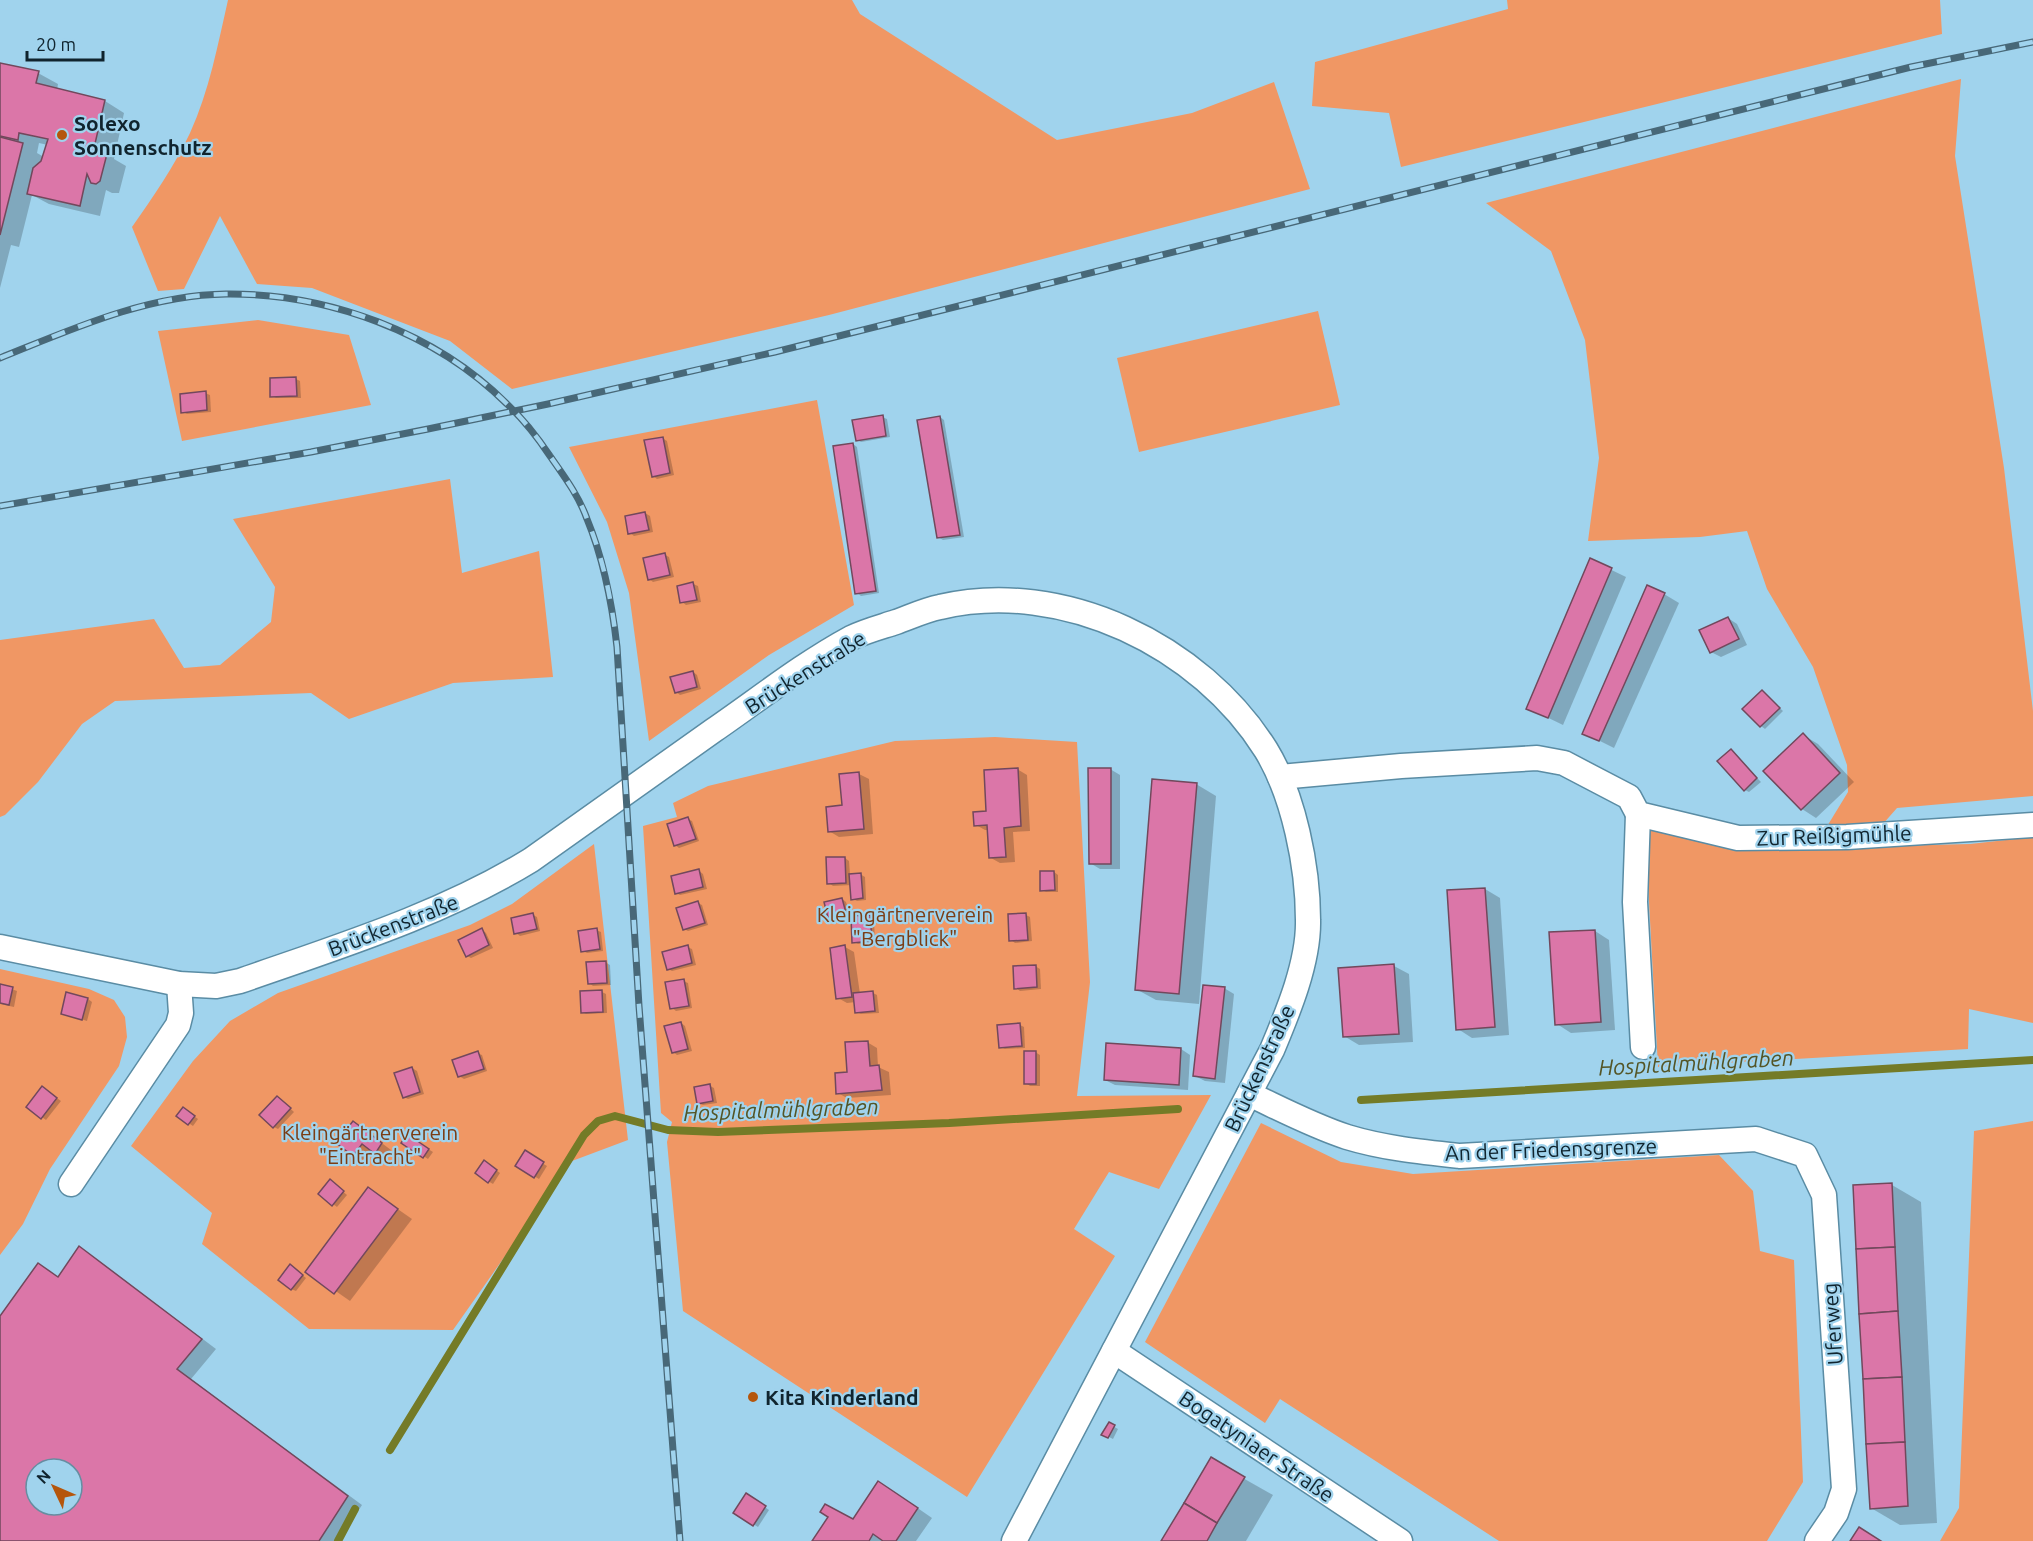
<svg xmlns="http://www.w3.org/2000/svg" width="2033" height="1541" viewBox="0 0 2033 1541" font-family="Ubuntu,sans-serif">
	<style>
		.green { fill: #f09764 }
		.shadow { fill: #0003; fill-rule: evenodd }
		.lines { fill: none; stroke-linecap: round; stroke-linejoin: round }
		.stream { stroke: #747b27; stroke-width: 8 }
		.building { fill: #db76a8; stroke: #72485c; stroke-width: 1.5; fill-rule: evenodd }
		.street-casing { stroke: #5a8ca4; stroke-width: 27 }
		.street { stroke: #fff; stroke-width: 24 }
		.rail-casing { stroke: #486878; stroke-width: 7 }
		.rail { stroke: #a0d3ed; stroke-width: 4.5; stroke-dasharray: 14; stroke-linecap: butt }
		.poi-dot { fill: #b5560c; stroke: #a0d3ed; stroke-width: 2 }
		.labels { text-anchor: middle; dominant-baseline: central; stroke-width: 4.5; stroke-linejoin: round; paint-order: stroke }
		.poi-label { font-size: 21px; font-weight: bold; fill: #10242e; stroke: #a0d3ed; text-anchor: start }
		.street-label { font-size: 21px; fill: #10242e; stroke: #a0d3ed }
		.park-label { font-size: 21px; fill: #7b3d14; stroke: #a0d3ed }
		.water-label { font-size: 22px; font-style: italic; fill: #545526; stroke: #a0d3ed }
	</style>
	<rect width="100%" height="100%" fill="#a0d3ed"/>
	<g class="green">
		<path d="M228 0H852L860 14 1057 140 1192 113 1274 82 1310 189 829 315 512 389 450 341 312 288 257 284 220 216 184 289 158 291 132 227C153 197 174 167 190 133 209 92 218 44 228 0Z"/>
		<polygon points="1507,0 1940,0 1942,34 1401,167 1389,113 1312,106 1315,62 1508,9"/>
		<polygon points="1961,79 1955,156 2004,468 2033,711 2033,796 1897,808 1882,825 1826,828 1848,792 1847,765 1813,667 1767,589 1747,531 1700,537 1588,541 1599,458 1585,340 1551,251 1486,203"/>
		<polygon points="1318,311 1340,405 1139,452 1117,358"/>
		<polygon points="258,320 349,335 371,405 182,441 158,331"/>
		<polygon points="817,400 854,605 769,655 649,741 629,593 607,522 569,447"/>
		<polygon points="450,479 462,573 539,551 553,677 453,683 349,719 311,693 115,701 82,724 38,782 5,815 0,817 0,640 154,619 184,668 220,665 271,622 275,587 233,519"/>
		<polygon points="995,737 1077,742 1090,982 1077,1096 1211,1095 1159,1189 1109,1172 1074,1229 1115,1256 967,1497 683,1311 667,1142 672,1122 661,1113 643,826 677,817 673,803 708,786 895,741"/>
		<polygon points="1645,828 1732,850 1970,844 2033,837 2033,1023 1969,1009 1968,1049 1658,1067"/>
		<polygon points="594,844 628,1140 572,1161 453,1330 309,1329 202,1244 212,1213 131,1146 193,1061 230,1021 278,993 470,925 512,904"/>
		<polygon points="0,969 89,989 114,1000 125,1017 127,1037 119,1066 50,1169 23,1224 0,1255"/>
		<polygon points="2033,1121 2033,1541 1940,1541 1959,1508 1974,1131"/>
		<polygon points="1261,1123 1341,1162 1413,1174 1719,1155 1753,1191 1760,1251 1794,1260 1803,1482 1767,1541 1499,1541 1280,1399 1265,1423 1145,1342"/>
	</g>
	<g class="shadow">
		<path d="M0 64 38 73 58 84 57 90 105 101 124 113 114 159 126 166 119 193H112L106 190 100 216 49 204 32 195 19 247 11 245 0 288ZM39 143 48 145 44 157 37 153Z"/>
		<polygon points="296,379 300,381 301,398 276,398 272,396"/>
		<polygon points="205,393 210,395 211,412 187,414 183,412"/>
		<polygon points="882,417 887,419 890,437 861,442 857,440"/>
		<polygon points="940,417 944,420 964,537 943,540 938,537"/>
		<polygon points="662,438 667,441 674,475 657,479 653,476"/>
		<polygon points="853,444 857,447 879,593 861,596 857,593"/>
		<polygon points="645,513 650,516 653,532 634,536 630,533"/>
		<polygon points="665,555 669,557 674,577 653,582 649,579"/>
		<polygon points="1591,560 1626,577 1563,725 1528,708"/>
		<polygon points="693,584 698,586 701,602 686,605 682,602"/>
		<polygon points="1664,594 1679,603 1614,748 1584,733"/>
		<polygon points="1728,618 1737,624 1747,645 1721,657 1711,652"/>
		<polygon points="693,672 697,675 701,689 680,695 676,692"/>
		<polygon points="1762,692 1783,711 1765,729 1761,726"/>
		<polygon points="1803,735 1818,744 1854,782 1816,818 1802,809"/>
		<polygon points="1731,751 1761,782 1749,792 1745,790"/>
		<polygon points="1017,769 1027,775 1030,831 1013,832 1015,862 1000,863 991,858 989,830 985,830 976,825 988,813"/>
		<polygon points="1110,769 1120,775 1120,869 1100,869 1090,863"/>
		<polygon points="859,774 869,779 873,834 839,837 829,831"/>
		<polygon points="1196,784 1216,796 1199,1004 1156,1000 1136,989"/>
		<polygon points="688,819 692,821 699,841 679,848 675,845"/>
		<polygon points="845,858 849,861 850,875 860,874 865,877 866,900 857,901 853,899 852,885 833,886 829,883"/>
		<polygon points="699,871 703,874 707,889 680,895 676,893"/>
		<polygon points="1054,872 1058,875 1058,892 1046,892 1042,890"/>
		<polygon points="1485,889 1500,898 1509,1035 1472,1038 1458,1029"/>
		<polygon points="842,899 846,902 850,915 834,919 829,917"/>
		<polygon points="698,903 702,905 708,925 688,931 684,929"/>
		<polygon points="533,915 537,917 540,931 520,936 516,933"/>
		<polygon points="1026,915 1030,917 1032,941 1015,943 1011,940"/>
		<polygon points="870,916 874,919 875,943 858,944 854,942"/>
		<polygon points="482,930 486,933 493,948 471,958 467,956"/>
		<polygon points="596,930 601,932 603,951 587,953 583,951"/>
		<polygon points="1595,931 1609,940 1615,1030 1571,1033 1557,1024"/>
		<polygon points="687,947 692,949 696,965 672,971 668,969"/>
		<polygon points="845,947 854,952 860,994 873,993 877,995 879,1013 861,1014 856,1012 856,1002 847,1003 838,998"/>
		<polygon points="605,962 610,965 611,985 593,986 589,983"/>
		<polygon points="1035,966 1040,969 1041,989 1020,991 1016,988"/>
		<polygon points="1394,966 1409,974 1413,1042 1359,1045 1344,1036"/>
		<polygon points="683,981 688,983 692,1008 676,1011 672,1008"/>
		<polygon points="0,985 17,991 14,1007 0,1004"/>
		<polygon points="1224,988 1234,994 1225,1083 1205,1081 1195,1076"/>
		<polygon points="602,992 606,994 607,1013 586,1014 582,1012"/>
		<polygon points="88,999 92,1002 87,1021 62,1013"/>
		<polygon points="681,1023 685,1026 692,1051 677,1055 673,1052"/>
		<polygon points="1020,1025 1024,1027 1025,1048 1005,1049 1000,1047"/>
		<polygon points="867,1042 877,1048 878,1067 889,1072 891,1095 847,1098 838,1093"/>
		<polygon points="1181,1049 1190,1055 1188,1090 1115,1085 1105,1080"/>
		<polygon points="1035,1052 1040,1055 1040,1086 1030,1086 1026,1083"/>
		<polygon points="477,1053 482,1055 487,1071 464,1079 459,1076"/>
		<polygon points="412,1068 417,1071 424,1094 408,1099 404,1097"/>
		<polygon points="710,1086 714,1088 717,1103 703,1105 698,1103"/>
		<polygon points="47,1091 61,1101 46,1120 28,1107"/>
		<polygon points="281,1100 294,1112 278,1129 274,1127"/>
		<polygon points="187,1111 198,1119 193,1126 178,1116"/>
		<polygon points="363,1129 391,1150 385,1158 371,1149 363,1160 354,1154"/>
		<polygon points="407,1136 433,1152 428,1159 403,1143"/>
		<polygon points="525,1153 547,1166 539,1179 517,1166"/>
		<polygon points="488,1164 500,1173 493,1184 488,1181"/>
		<polygon points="334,1184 347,1195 337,1207 333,1204"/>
		<polygon points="1892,1185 1921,1202 1937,1523 1900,1525 1871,1508"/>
		<polygon points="369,1189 412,1219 350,1301 307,1271"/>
		<path d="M80 1248 94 1257 216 1349 191 1379 362 1505 339 1541H0V1318L38 1265 59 1278ZM36 1469H72V1505H36Z"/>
		<polygon points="295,1269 306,1278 296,1291 291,1289"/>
		<polygon points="1109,1424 1118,1429 1113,1439 1103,1434"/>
		<polygon points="1211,1460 1273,1495 1246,1541 1163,1541"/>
		<polygon points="893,1491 932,1518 916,1541 814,1541 853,1521"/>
		<polygon points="747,1495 769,1510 758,1527 735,1513"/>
	</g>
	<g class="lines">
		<g class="stream">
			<polyline points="1361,1100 2033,1060"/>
			<polyline points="390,1450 584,1135 598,1121 615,1116 668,1130 718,1132 949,1123 1178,1109"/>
			<polyline points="338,1541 355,1509"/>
		</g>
	</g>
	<g class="building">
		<polygon points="0,63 39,71 36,83 105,100 94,148 107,154 100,181 96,184 91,183 87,174 80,206 27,194 33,168 41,161 48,139 19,133 18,140 0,136"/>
		<polygon points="0,137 23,143 0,235"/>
		<polygon points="296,377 297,396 270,397 270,378"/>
		<polygon points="206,391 207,410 181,413 180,394"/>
		<polygon points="883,415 886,436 856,441 852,420"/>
		<polygon points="940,416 960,535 937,538 917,420"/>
		<polygon points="663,437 670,473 652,477 644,440"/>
		<polygon points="853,443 876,591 855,594 833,446"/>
		<polygon points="645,512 649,530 628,534 625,516"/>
		<polygon points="665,553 670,575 648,580 643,558"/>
		<polygon points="1590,558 1612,568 1548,718 1526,709"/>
		<polygon points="693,582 697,600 680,603 677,586"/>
		<polygon points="1647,585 1665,593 1599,741 1582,734"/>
		<polygon points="1728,617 1739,639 1710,653 1699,630"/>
		<polygon points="693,671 697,687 675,693 670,677"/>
		<polygon points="1762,690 1780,708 1760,727 1742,709"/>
		<polygon points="1803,733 1840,773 1801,810 1763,771"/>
		<polygon points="1731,749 1757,778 1744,791 1717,761"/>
		<polygon points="1018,768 1021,826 1004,828 1006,857 989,858 987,825 974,826 973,812 986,811 984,770"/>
		<polygon points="1088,768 1111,768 1111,864 1089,864"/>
		<polygon points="859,772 864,829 828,832 826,807 842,805 839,774"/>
		<polygon points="1152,779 1197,783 1179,994 1135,990"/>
		<polygon points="688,817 696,839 674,846 667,824"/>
		<polygon points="826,857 845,857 846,883 827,884"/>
		<polygon points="699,869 703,887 675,894 671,876"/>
		<polygon points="1040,871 1054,871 1055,890 1040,891"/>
		<polygon points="861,873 863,898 851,900 849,874"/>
		<polygon points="1485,888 1495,1027 1456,1030 1447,890"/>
		<polygon points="842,898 846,913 828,918 824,902"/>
		<polygon points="698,901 705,923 683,930 676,908"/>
		<polygon points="533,913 537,929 514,934 511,918"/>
		<polygon points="1026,913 1028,940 1009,941 1008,914"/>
		<polygon points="870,915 872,941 852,943 851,916"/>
		<polygon points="482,928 489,945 466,957 458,940"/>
		<polygon points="597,928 600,949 581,952 578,931"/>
		<polygon points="1595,930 1601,1022 1555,1025 1549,932"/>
		<polygon points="688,945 692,963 667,970 662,952"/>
		<polygon points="845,945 852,997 836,999 830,948"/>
		<polygon points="606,961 607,983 588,984 586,962"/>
		<polygon points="1394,964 1399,1034 1343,1037 1338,968"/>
		<polygon points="1036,965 1037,987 1014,989 1013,966"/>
		<polygon points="684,979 689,1006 670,1009 665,982"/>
		<polygon points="0,984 13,987 9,1005 0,1003"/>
		<polygon points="1203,985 1225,987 1215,1079 1193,1076"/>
		<polygon points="602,990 603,1012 581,1013 580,991"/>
		<polygon points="873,991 875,1011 855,1013 853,993"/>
		<polygon points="66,992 88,998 82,1020 61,1014"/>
		<polygon points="681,1022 688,1049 672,1053 664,1026"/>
		<polygon points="1020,1023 1022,1046 999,1048 997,1025"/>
		<polygon points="868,1041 870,1066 879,1065 882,1090 836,1094 835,1073 847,1072 845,1042"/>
		<polygon points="1106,1043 1181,1048 1179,1085 1104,1080"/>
		<polygon points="478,1051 484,1069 458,1077 452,1060"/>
		<rect x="1024" y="1051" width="12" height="33"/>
		<polygon points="412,1067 420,1092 403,1098 394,1073"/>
		<polygon points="710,1084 713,1101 697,1104 694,1087"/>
		<polygon points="42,1086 57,1098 41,1119 26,1107"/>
		<polygon points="277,1096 291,1108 273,1128 259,1115"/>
		<polygon points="183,1107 195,1116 188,1125 176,1116"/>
		<polygon points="353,1121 382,1143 375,1154 362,1144 353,1156 336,1143"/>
		<polygon points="407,1134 429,1149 423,1158 401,1143"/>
		<polygon points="525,1150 544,1162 534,1178 515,1166"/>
		<polygon points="484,1160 497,1170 488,1183 475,1173"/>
		<polygon points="330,1179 344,1191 332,1206 318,1194"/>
		<polygon points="1892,1183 1895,1247 1856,1249 1853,1185"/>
		<polygon points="368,1187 398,1209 334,1294 305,1272"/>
		<path d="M79 1246 202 1339 177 1369 348 1496 319 1541H0V1316L38 1263 58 1277ZM36 1469H72V1505H36Z"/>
		<polygon points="1895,1247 1898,1311 1859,1314 1856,1249"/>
		<polygon points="290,1264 303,1275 291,1290 278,1280"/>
		<polygon points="1898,1311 1902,1377 1863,1379 1859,1314"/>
		<polygon points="1902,1377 1905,1442 1866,1444 1863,1379"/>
		<polygon points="1109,1422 1115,1425 1108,1438 1101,1435"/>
		<polygon points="1905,1442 1908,1506 1870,1509 1866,1444"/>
		<polygon points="1211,1457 1245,1477 1217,1523 1184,1503"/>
		<polygon points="878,1481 918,1508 896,1541 883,1541 873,1534 869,1541 812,1541 828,1517 820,1512 825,1504 853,1519"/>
		<polygon points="746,1493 766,1506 753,1526 733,1513"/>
		<polygon points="1184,1503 1217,1523 1207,1541 1161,1541"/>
		<polygon points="1859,1527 1881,1541 1850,1541"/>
	</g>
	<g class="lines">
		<g class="street-casing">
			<g id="street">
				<polyline points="1280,777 1401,766 1537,758 1564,763 1629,797 1638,814 1738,838 1847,837 2033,825"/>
				<polyline points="1638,814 1635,902 1643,1047"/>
				<path d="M0 947 179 984 216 986 240 981C340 946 441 915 531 860 592 817 653 774 714 730 759 699 803 664 851 638 865 631 881 627 896 622 910 617 925 610 940 607 1063 578 1201 646 1266 750 1294 796 1308 867 1308 920 1309 962 1288 1012 1272 1050L1014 1541"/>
				<path d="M1249 1094C1281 1109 1313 1126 1347 1137 1383 1148 1422 1152 1460 1156L1756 1139 1805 1155 1824 1195 1844 1489 1836 1513 1817 1541"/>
				<polyline points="71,1184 178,1025 181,1013 179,984"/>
				<polyline points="1114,1351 1400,1541"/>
			</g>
		</g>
		<use href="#street" class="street"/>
		<g class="rail-casing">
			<g id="rail">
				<path d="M0 358C72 329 147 295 226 294 327 293 435 332 507 404 523 419 538 438 550 456 564 476 579 496 587 519 604 560 612 603 617 647L639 1006 680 1541"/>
				<polyline points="0,506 311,452 428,429 548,404 775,352 1911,67 2033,42"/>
			</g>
		</g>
		<use href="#rail" class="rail"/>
	</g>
	<g class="poi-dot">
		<circle cx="62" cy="135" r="6"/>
		<circle cx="753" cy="1397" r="6"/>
	</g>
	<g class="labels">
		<g class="poi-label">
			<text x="74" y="123">Solexo<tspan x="74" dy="24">Sonnenschutz</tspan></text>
			<text x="765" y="1397">Kita Kinderland</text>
		</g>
		<g class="street-label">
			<text transform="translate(805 672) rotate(-32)">Brückenstraße</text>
			<text transform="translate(1834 835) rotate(-2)">Zur Reißigmühle</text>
			<text transform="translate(393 925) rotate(-21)">Brückenstraße</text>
			<text transform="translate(1259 1068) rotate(-65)">Brückenstraße</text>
			<text transform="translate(1551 1149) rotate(-2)">An der Friedensgrenze</text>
			<text transform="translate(1832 1324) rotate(-94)">Uferweg</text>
			<text transform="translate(1257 1446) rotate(34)">Bogatyniaer Straße</text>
		</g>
		<g class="park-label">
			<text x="905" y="914">Kleingärtnerverein<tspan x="905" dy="24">"Bergblick"</tspan></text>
			<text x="370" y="1132">Kleingärtnerverein<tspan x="370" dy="24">"Eintracht"</tspan></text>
		</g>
		<g class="water-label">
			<text transform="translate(1696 1062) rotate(-3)">Hospitalmühlgraben</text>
			<text transform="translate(781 1109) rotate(-2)">Hospitalmühlgraben</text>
		</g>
	</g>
	<g transform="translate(54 1487) rotate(314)"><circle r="28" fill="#a0d3ed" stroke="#668da1" stroke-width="1.5"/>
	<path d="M0-4.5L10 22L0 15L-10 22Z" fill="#b5560c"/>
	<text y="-9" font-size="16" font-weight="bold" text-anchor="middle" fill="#10242e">N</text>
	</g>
	<path d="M27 51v9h76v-9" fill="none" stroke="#10242e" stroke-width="3"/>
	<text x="36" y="51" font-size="18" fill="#10242e" stroke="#a0d3ed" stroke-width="4.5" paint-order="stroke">20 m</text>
</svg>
